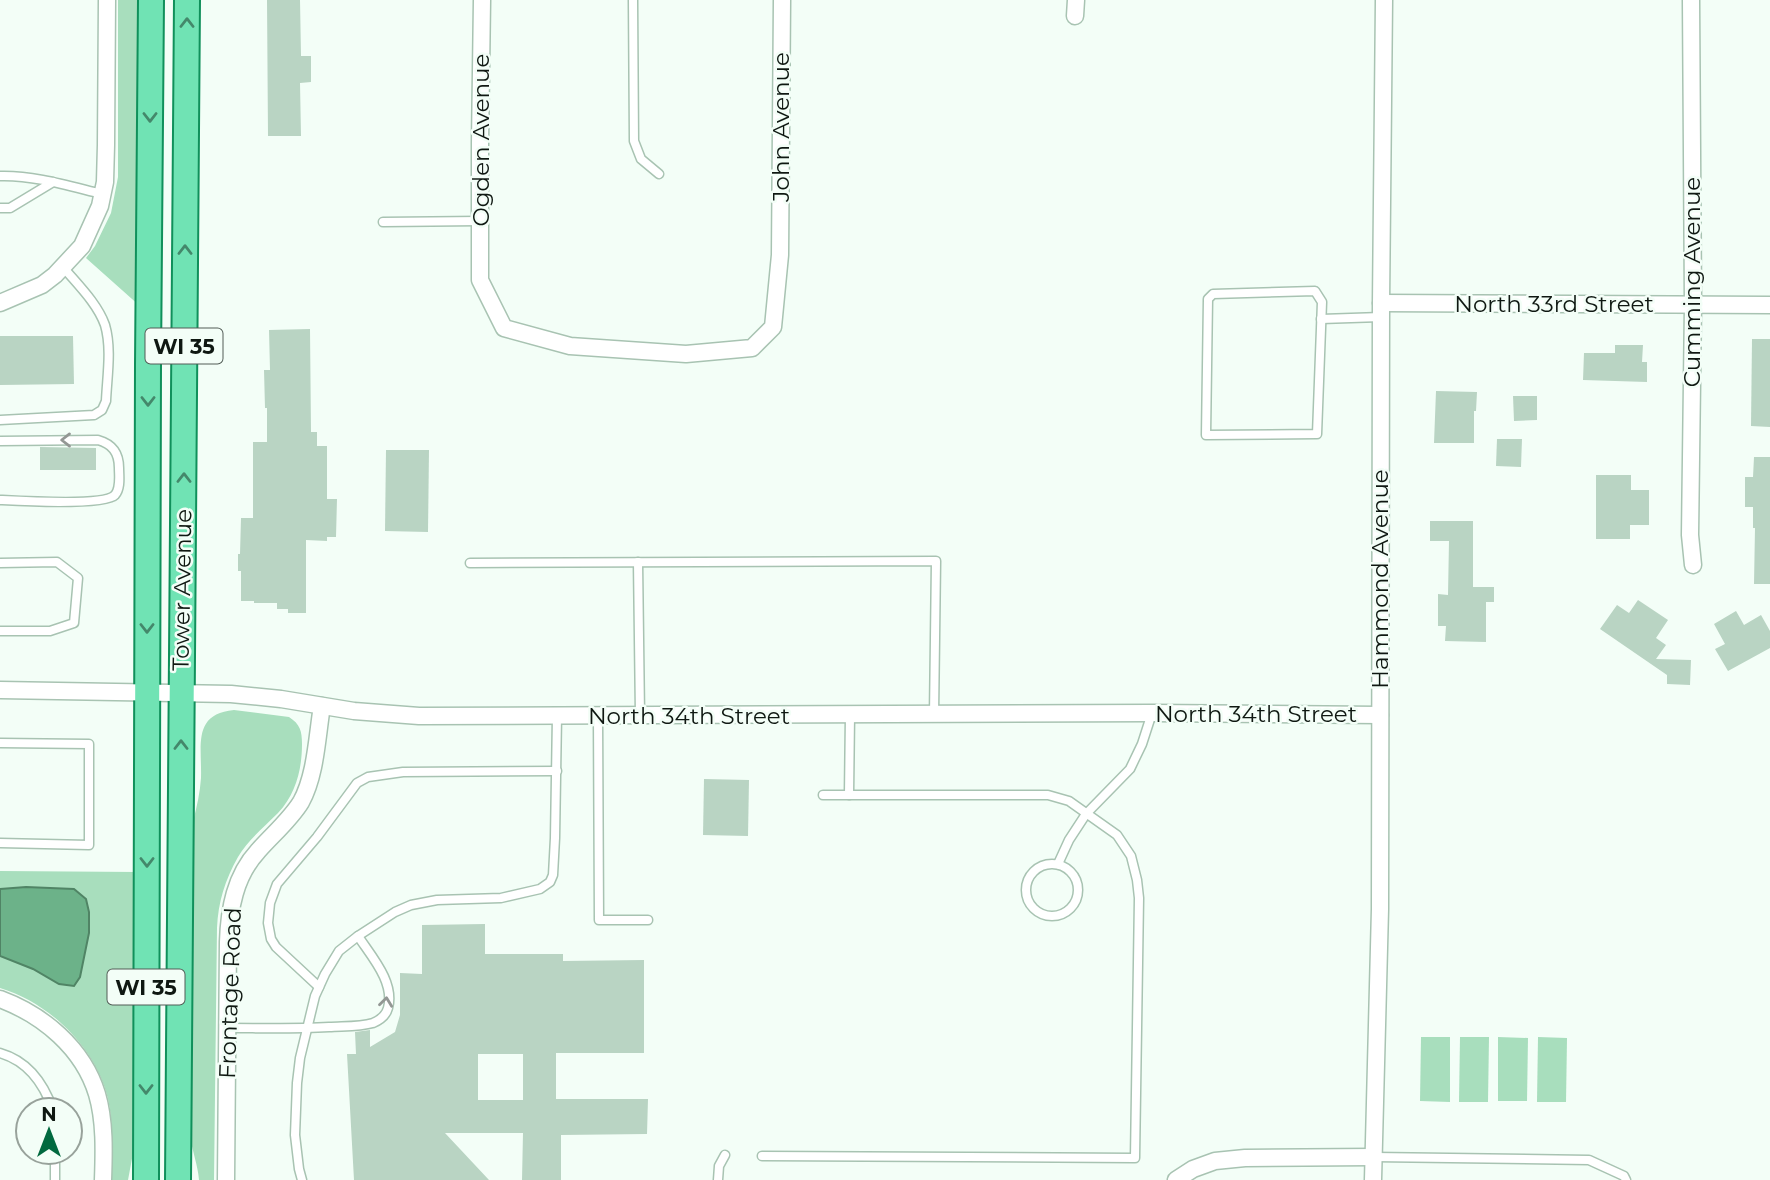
<svg xmlns="http://www.w3.org/2000/svg" width="1770" height="1180" viewBox="0 0 1770 1180" font-family="Montserrat,sans-serif">
	<style>
		.green { fill: #a8debd }
		.water { fill: #6cb289; stroke: #508465; stroke-width: 2 }
		.building { fill: #b9d4c3; fill-rule: evenodd }
		.lines { fill: none; stroke-linecap: round; stroke-linejoin: round }
		.lane-casing { stroke: #a8c3b2; stroke-width: 11 }
		.street-casing { stroke: #a8c3b2; stroke-width: 19 }
		.primary-casing { stroke: #10905b; stroke-width: 28 }
		.lane { stroke: #fff; stroke-width: 8 }
		.street { stroke: #fff; stroke-width: 16 }
		.primary { stroke: #70e3b4; stroke-width: 24 }
		.oneway { stroke: #44886b }
		.oneway2 { stroke: #939794 }
		.labels { text-anchor: middle; dominant-baseline: central; stroke-width: 5; stroke-linejoin: round; paint-order: stroke }
		.shield { fill: #f3fef7; stroke: #535d57; stroke-width: 2 }
		.shield-label { font-size: 21px; font-weight: bold; fill: #0f1812 }
		.street-label { font-size: 23px; fill: #0f1812; stroke: #f3fef7 }
	</style>
	<rect width="100%" height="100%" fill="#f3fef7"/>
	<g class="green">
		<polygon points="118,0 142,0 141,307 86,258 95,246 111,213 118,177"/>
		<path d="M234 710 289 717C300 724 302 731 302 744 302 769 296 794 278 813 264 827 248 840 238 857 225 880 218 902 217 928L214 1180H199C198 1165 192 1151 190 1135L193 821C197 807 200 792 201 778 202 746 192 714 234 710Z"/>
		<path d="M0 871 138 872 134 1148 128 1180H111C111 1154 114 1125 108 1099 96 1048 50 1003 0 988Z"/>
		<polygon points="1421,1037 1450,1037 1450,1102 1420,1101"/>
		<polygon points="1460,1037 1489,1037 1488,1102 1459,1102"/>
		<polygon points="1498,1037 1528,1038 1527,1101 1498,1101"/>
		<polygon points="1538,1037 1567,1038 1566,1102 1537,1102"/>
	</g>
	<polygon class="water" points="26,887 74,889 86,899 89,912 89,933 80,977 74,986 59,984 33,969 0,956 0,889"/>
	<g class="building">
		<polygon points="267,0 300,0 301,56 311,56 311,82 300,83 301,136 268,136"/>
		<polygon points="310,329 311,432 317,432 317,446 327,446 327,499 337,499 336,537 327,537 327,541 306,540 306,613 288,613 288,609 277,609 277,603 254,603 254,601 241,601 241,571 238,571 238,554 240,554 241,518 253,518 253,442 267,442 267,408 265,408 264,370 270,370 269,330"/>
		<polygon points="0,336 73,336 74,384 0,385"/>
		<polygon points="1752,339 1770,339 1770,427 1751,426"/>
		<polygon points="1615,345 1643,345 1642,362 1647,362 1647,382 1583,380 1584,353 1615,353"/>
		<polygon points="1436,391 1477,392 1476,411 1474,411 1474,443 1434,443"/>
		<polygon points="1513,396 1537,396 1537,420 1514,421"/>
		<polygon points="1497,439 1522,439 1521,467 1496,466"/>
		<polygon points="40,447 96,448 96,470 40,470"/>
		<polygon points="386,450 429,450 428,532 385,531"/>
		<polygon points="1754,457 1770,457 1770,584 1754,584 1755,528 1753,528 1753,507 1745,507 1745,477 1753,477"/>
		<polygon points="1596,475 1631,475 1631,490 1649,490 1649,525 1630,525 1630,539 1596,539"/>
		<polygon points="1430,521 1473,521 1473,587 1494,587 1494,602 1486,602 1486,642 1445,641 1446,626 1438,626 1438,594 1448,595 1449,541 1430,541"/>
		<polygon points="1638,600 1668,620 1656,638 1666,645 1656,659 1691,660 1690,685 1667,684 1667,675 1600,629 1617,605 1629,613"/>
		<polygon points="1736,611 1744,625 1761,615 1770,631 1770,648 1728,671 1715,649 1725,644 1714,624"/>
		<polygon points="704,779 749,780 748,836 703,835"/>
		<path d="M485 924V954H563V961L644 960V1053H556V1099H648L647 1134 561 1135V1180H522L523 1133H445L489 1180H354L347 1054H356L355 1032 370 1030V1047L395 1032 400 1015V973L422 974V925ZM478 1054H523V1100H478Z"/>
	</g>
	<g class="lines">
		<g class="lane-casing">
			<g id="lane">
				<polyline points="633,0 634,141 641,159 659,174"/>
				<path d="M0 176C34 175 69 186 102 194"/>
				<polyline points="0,208 10,208 53,182"/>
				<polyline points="383,222 480,221"/>
				<polygon points="1315,291 1322,302 1317,434 1206,435 1208,299 1213,294"/>
				<polyline points="1321,319 1381,317"/>
				<path d="M0 420 94 415 102 410 106 401C107 377 112 349 105 325 97 303 78 285 63 267"/>
				<path d="M0 441 98 440C112 444 119 452 119 468 119 476 121 488 115 495 105 506 19 501 0 500"/>
				<polyline points="638,562 640,716"/>
				<polyline points="0,563 57,562 78,578 74,623 50,631 0,631"/>
				<polyline points="470,563 936,561 934,715"/>
				<polyline points="598,716 599,920 648,920"/>
				<polyline points="0,743 89,744 89,845 0,843"/>
				<polyline points="849,795 850,715"/>
				<polyline points="1058,864 1069,840 1086,814 1130,769 1142,744 1152,713"/>
				<circle cx="1052" cy="890" r="26"/>
				<polyline points="319,987 276,947 271,939 268,923 270,903 277,884 317,837 357,783 368,777 403,772 557,771"/>
				<path d="M227 1028C261 1028 295 1029 329 1027 343 1026 359 1027 373 1023 380 1020 386 1016 388 1008 395 982 371 956 358 936"/>
				<path d="M0 1053C28 1061 44 1084 53 1110"/>
				<polyline points="762,1156 1135,1158 1139,898 1137,880 1131,856 1117,835 1069,801 1048,795 823,795"/>
				<polyline points="1374,1157 1589,1160 1624,1176 1626,1180"/>
				<polyline points="55,1180 55,1152"/>
				<polyline points="302,1180 299,1169 295,1135 297,1083 300,1058 315,996 325,974 339,951 358,936 395,912 411,905 437,900 501,898 540,889 550,882 553,875 555,838 557,716"/>
				<polyline points="718,1180 719,1166 725,1155"/>
			</g>
		</g>
		<g class="street-casing">
			<g id="street">
				<polyline points="482,0 480,143 480,280 504,328 570,346 686,354 752,348 773,327 780,255 782,0"/>
				<polyline points="1691,0 1693,305 1690,535 1693,565"/>
				<polyline points="1075,16 1076,0"/>
				<polyline points="0,303 42,285 55,275 82,246 100,206 105,182 106,145 107,0"/>
				<polyline points="1381,303 1770,305"/>
				<polyline points="0,690 231,694 281,699 354,711 419,716 1152,713 1380,715"/>
				<path d="M0 999C43 1015 83 1048 97 1094 105 1121 104 1152 103 1180"/>
				<path d="M226 1180 228 942C229 909 235 876 258 851 272 835 290 820 301 802 316 775 317 736 322 706"/>
				<polyline points="1176,1180 1193,1169 1215,1161 1245,1158 1374,1157"/>
				<polyline points="1373,1180 1380,909 1381,303 1384,0"/>
			</g>
		</g>
		<g class="primary-casing">
			<g id="primary">
				<polyline points="146,1180 148,364 151,0"/>
				<polyline points="178,1180 187,0"/>
			</g>
		</g>
		<use href="#lane" class="lane"/>
		<use href="#street" class="street"/>
		<use href="#primary" class="primary"/>
	</g>
	<defs><path id="oneway-chevron" d="M-2-3.5L2.5 0L-2 3.5" fill="none" stroke-width="1.6" stroke-linecap="round" stroke-linejoin="round" transform="scale(1.75)"/></defs>
	<g class="oneway">
		<use href="#oneway-chevron" transform="translate(187 23) rotate(-90)"/>
		<use href="#oneway-chevron" transform="translate(150 117) rotate(90)"/>
		<use href="#oneway-chevron" transform="translate(185 250) rotate(-90)"/>
		<use href="#oneway-chevron" transform="translate(148 401) rotate(90)"/>
		<use href="#oneway-chevron" transform="translate(184 478) rotate(-90)"/>
		<use href="#oneway-chevron" transform="translate(147 628) rotate(90)"/>
		<use href="#oneway-chevron" transform="translate(181 745) rotate(-90)"/>
		<use href="#oneway-chevron" transform="translate(147 862) rotate(90)"/>
		<use href="#oneway-chevron" transform="translate(146 1089) rotate(90)"/>
	</g>
	<g class="oneway2">
		<use href="#oneway-chevron" transform="translate(66 440) rotate(180)"/>
		<use href="#oneway-chevron" transform="translate(386 1002) rotate(-83)"/>
	</g>
	<g class="labels">
		<g class="shield">
			<rect x="145.5" y="328.5" width="77" height="35" rx="5"/>
			<rect x="107.5" y="969.5" width="77" height="35" rx="5"/>
		</g>
		<g class="shield-label">
			<text x="184" y="346">WI 35</text>
			<text x="146" y="987">WI 35</text>
		</g>
		<g class="street-label">
			<text transform="translate(781 127) rotate(-90)">John Avenue</text>
			<text transform="translate(481 140) rotate(-90)">Ogden Avenue</text>
			<text transform="translate(1692 282) rotate(-90)">Cumming Avenue</text>
			<text x="1554" y="304">North 33rd Street</text>
			<text transform="translate(1380 579) rotate(-90)">Hammond Avenue</text>
			<text transform="translate(182 590) rotate(-89)">Tower Avenue</text>
			<text x="1256" y="714">North 34th Street</text>
			<text x="689" y="716">North 34th Street</text>
			<text transform="translate(230 993) rotate(-88)">Frontage Road</text>
		</g>
	</g>
	<g transform="translate(49 1131)"><circle r="33" fill="#f3fef7" stroke="#98a29b" stroke-width="2"/>
	<path d="M0-5L12 26L0 18L-12 26Z" fill="#01693f"/>
	<text y="-10" font-size="19" font-weight="bold" text-anchor="middle" fill="#0f1812">N</text>
	</g>
</svg>
